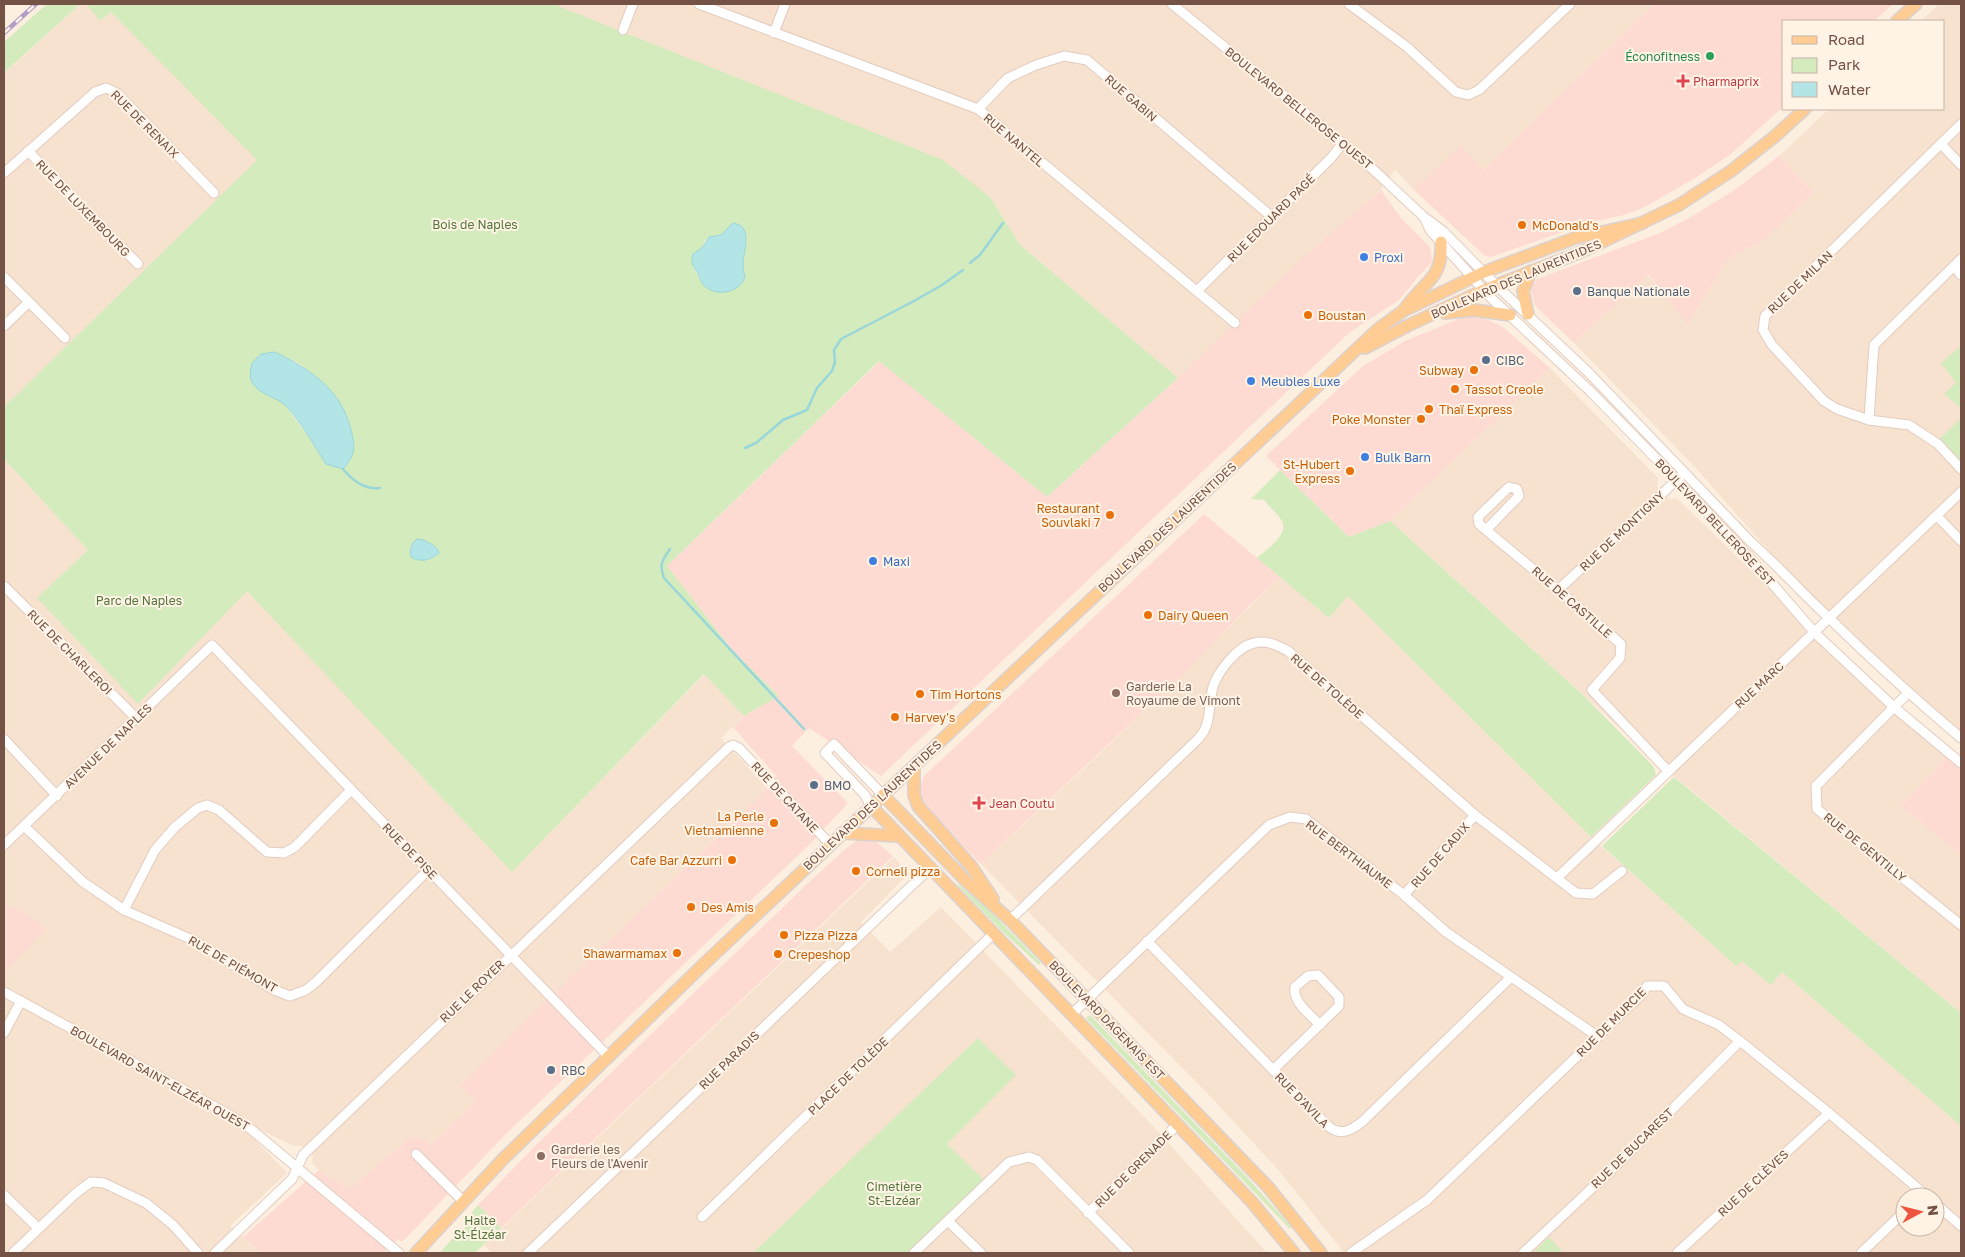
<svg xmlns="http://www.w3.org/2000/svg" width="1965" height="1257" viewBox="0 0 1965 1257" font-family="'Golos Text',sans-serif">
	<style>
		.residential { fill: #f7e2d0; fill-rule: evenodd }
		.commercial { fill: #fedbd2 }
		.green { fill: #d4ebbe; fill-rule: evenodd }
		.water { fill: #b3e5e7; stroke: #99d6d9 }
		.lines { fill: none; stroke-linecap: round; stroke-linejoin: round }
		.stream { stroke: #99d6d9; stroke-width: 2.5 }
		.minor-casing { stroke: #e3cbbe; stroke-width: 11 }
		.major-casing { stroke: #dbd2cf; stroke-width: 14 }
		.minor { stroke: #fff; stroke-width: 9 }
		.major { stroke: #ffcd94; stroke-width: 11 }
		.rail-casing { stroke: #b09ec6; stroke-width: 4.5 }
		.rail { stroke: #fff3e6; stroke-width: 2.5; stroke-dasharray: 8; stroke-linecap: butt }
		.leisure-dot { fill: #2e9e5b; stroke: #fff3e6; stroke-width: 2 }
		.health-dot { fill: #e0444e; stroke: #fff3e6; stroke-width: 2 }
		.food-dot { fill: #e8710a; stroke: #fff3e6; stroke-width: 2 }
		.shop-dot { fill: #3f7fe0; stroke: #fff3e6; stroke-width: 2 }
		.service-dot { fill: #5c6f8a; stroke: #fff3e6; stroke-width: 2 }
		.education-dot { fill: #8d6e63; stroke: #fff3e6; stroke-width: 2 }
		.labels { text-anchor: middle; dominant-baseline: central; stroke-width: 4; stroke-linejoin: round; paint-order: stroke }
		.leisure-label { font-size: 12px; fill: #27864d; stroke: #fff3e6; text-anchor: end }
		.health-label { font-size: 12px; fill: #be3a42; stroke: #fff3e6; text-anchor: start }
		.street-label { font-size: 12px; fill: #745246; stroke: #fff3e6 }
		.park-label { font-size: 12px; fill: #52753b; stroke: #fff3e6 }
		.food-label { font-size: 12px; fill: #c56008; stroke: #fff3e6; text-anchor: start }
		.shop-label { font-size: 12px; fill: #366cbe; stroke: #fff3e6; text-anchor: start }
		.service-label { font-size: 12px; fill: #4e5e75; stroke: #fff3e6; text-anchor: start }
		.education-label { font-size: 12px; fill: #785e54; stroke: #fff3e6; text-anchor: start }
	</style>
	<rect width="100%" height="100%" fill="#fdefdf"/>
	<g class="residential">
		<polygon points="80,4 86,4 100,21 111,12 258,160 4,407 4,74"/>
		<polygon points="553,4 1654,4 1482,171 1461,146 1414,190 1395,170 1383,185 1381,190 1178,378 1020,245 991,198"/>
		<polygon points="1939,4 1961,4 1961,738 1828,618 1693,465 1574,343 1647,274 1687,322 1729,258 1762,241 1814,193 1779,156 1829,109 1944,109 1944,21 1921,21"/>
		<polygon points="1550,368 1658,478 1657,487 1670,499 1677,498 1815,633 1946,750 1947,757 1901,806 1961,855 1961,1013 1668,771 1390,521"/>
		<polygon points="4,459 88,550 38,598 138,703 247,590 512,872 705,674 744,716 721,738 768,789 545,1002 462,1085 476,1101 431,1145 424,1139 412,1136 350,1189 324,1175 312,1163 313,1156 302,1146 294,1146 232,1116 287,1173 230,1226 261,1253 4,1253"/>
		<path d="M1280 577 1329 618 1348 596 1591 837 1736 966 1742 961 1782 972 1961 1126V1253H1344L1281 1173 1209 1095 981 864 1107 747ZM1905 1197H1935V1227H1905Z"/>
		<polygon points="894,857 909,873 861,922 890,952 941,907 1155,1128 1267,1253 492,1253 484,1245"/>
	</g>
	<g class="commercial">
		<polygon points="1654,4 1893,4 1874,21 1784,21 1784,106 1731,154 1695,178 1645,207 1624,215 1592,222 1491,257 1485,256 1414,190 1461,145 1483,170"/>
		<polygon points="1779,156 1814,193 1762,241 1729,258 1687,323 1648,274 1574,343 1535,306 1530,288 1537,279 1660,233 1689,218 1733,191"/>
		<polygon points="1381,190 1401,218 1430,247 1432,262 1417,278 1399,300 1350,332 881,776 809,728 792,746 848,803 812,842 506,1134 402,1242 398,1239 383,1253 261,1253 243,1237 319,1170 324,1175 350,1189 412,1136 424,1139 431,1145 476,1101 461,1086 545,1002 768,789 776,776 733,727 744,716 778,695 733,651 667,566 880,361 1047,497 1178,378 1303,258"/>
		<polygon points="1466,316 1484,318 1503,327 1550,368 1390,521 1349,537 1266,456 1363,366 1405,341"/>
		<polygon points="1204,514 1280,577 1250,605 1180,677 981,864 948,831 921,799 920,787 924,776"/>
		<polygon points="1947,757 1961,769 1961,855 1901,806"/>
		<polygon points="865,840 875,841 893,856 501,1228 478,1205 538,1143 805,886 844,850 856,841"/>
		<polygon points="4,904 28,915 46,929 4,972"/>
	</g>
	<g class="green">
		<polygon points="47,4 80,4 4,73 4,42"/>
		<path d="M86 4H553L943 160 991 198 1020 245 1178 378 1047 497 879 361 667 566 733 651 779 696 744 716 704 674 512 872 247 591 138 704 37 598 88 550 4 459V407L257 160 111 12 100 21ZM733 223C754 226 743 251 743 265 743 269 744 273 745 277L715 291 702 283 693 267V254L703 247 705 240 712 236 721 235ZM275 352 300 364 320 381 326 464 308 436 285 405ZM425 541 437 548V555L428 560 414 559 410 553 411 545Z"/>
		<polygon points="1961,346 1961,408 1944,394 1956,383 1941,363"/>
		<polygon points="1961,418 1961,461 1940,439"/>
		<path d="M1280 470 1349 537 1390 521 1582 694 1654 767 1656 775 1591 837 1348 596 1329 618 1257 558C1266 550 1289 535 1282 521 1278 514 1269 507 1264 500L1251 499Z"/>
		<polygon points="1674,777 1961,1013 1961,1126 1782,972 1771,985 1742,961 1736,966 1602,846"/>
		<polygon points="958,884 992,913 1041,963 1039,965 1001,930 957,885"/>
		<polygon points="1090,1015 1249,1179 1291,1227 1290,1229 1086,1018"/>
		<polygon points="978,1038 1016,1075 947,1144 986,1182 910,1253 753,1253"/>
		<polygon points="478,1205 501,1228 475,1253 440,1253 457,1233 459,1234 466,1227 463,1224"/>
		<polygon points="1549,1237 1564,1253 1533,1253"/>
	</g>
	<g class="water">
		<path d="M733 223C754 226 743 251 743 265 743 269 744 273 745 277 739 294 713 298 702 283 700 280 699 275 697 272 692 265 691 262 693 254L703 247 709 237 721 235Z"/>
		<path d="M275 352C311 370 341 389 351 430 356 448 355 455 343 469L326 464C313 444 302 423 286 406 276 396 260 396 252 382 249 377 251 369 252 363L261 354Z"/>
		<path d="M417 539C424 539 438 546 439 553 431 560 421 563 411 557 409 550 411 544 417 539Z"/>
	</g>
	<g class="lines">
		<g class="stream">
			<polyline points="970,263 980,255 1003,223"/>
			<polyline points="745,448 756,443 783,420 807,410 817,388 832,371 835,362 834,350 841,339 914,301 942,285 963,270"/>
			<path d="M343 469C352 480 364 490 380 488"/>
			<path d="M670 549C662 560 659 565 664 578L804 729"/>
		</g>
		<g class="minor-casing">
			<g id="minor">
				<polyline points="699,4 978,109 1235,323"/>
				<path d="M1172 4 1362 159 1424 217 1443 231 1496 285 1588 372 1750 541C1778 566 1803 594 1830 619 1873 661 1916 700 1961 738"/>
				<polyline points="1349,4 1407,47 1456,92 1468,95 1479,90 1570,4"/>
				<polyline points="623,30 633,4"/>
				<polyline points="774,33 785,4"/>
				<polyline points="978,109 1008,78 1036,65 1064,56 1087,60 1272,217"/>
				<polyline points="1961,124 1765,316 1763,330 1772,345 1824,401 1837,409 1869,420 1909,425 1938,444 1961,469"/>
				<polyline points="1941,144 1961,165"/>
				<polyline points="28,151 138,264"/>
				<polyline points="4,173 95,92 106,88 117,93 214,193"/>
				<polyline points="1425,219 1430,230 1489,296 1590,391 1677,480 1750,558 1815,633 1895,708 1961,763"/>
				<polyline points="1954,266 1961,275"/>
				<polyline points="4,277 65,338"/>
				<polyline points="1197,291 1331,158 1343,143"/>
				<polyline points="4,326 29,302"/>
				<polyline points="1869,420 1874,345 1961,259"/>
				<polyline points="1937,516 1961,541"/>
				<polyline points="1486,530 1519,496 1517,489 1509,487 1478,517 1479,524 1486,530 1558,590 1621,644 1620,658 1592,690 1668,771"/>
				<polyline points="4,586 136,718"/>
				<polyline points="1558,590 1681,476"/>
				<polyline points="1908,693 1816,786 1817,809 1961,925"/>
				<polyline points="4,739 57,796"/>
				<polyline points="871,806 865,795 825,753 834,744 883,795"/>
				<polyline points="24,826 83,882 114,903 124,910 195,941 274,990 290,996 306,990 316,982 428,870"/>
				<polyline points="4,845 212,645 608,1056"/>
				<polyline points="1557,878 1961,492"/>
				<polyline points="1404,895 1475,815"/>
				<polyline points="124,910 155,850 175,827 198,808 207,805 219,810 267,852 284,853 295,847 351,790"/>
				<path d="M1010 920 1196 741C1199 738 1203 734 1205 729 1211 717 1209 700 1213 687 1218 671 1238 646 1254 643 1267 640 1277 645 1288 651L1475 815 1576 893 1593 894 1622 871"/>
				<path d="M1147 941 1328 1126C1341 1137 1352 1130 1363 1121L1510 978"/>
				<polyline points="4,992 230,1115 252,1130 399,1253"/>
				<polyline points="1071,1015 1269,825 1290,817 1306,819 1404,895 1446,932 1597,1036"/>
				<polyline points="4,1033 21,1001"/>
				<path d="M1273 1070 1339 1006V997L1318 975 1308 976 1295 987C1292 1002 1311 1015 1320 1025"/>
				<polyline points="416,1154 463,1201"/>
				<polyline points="4,1195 38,1228"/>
				<polyline points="1935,1203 1961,1226"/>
				<polyline points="1088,1213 1177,1125"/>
				<polyline points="702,1217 993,934"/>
				<polyline points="948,1221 981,1253"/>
				<polyline points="13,1253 76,1193 91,1182 104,1183 146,1203 173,1225 198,1253"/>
				<polyline points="215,1253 292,1179 303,1155 729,747 733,745 739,748 830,844"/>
				<polyline points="528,1253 930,868"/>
				<polyline points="914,1253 1009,1162 1029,1157 1037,1160 1129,1253"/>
				<polyline points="1351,1253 1427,1200 1641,995 1647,986 1664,986 1683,1009 1719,1025 1740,1041 1829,1113 1928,1197"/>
				<polyline points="1523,1253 1625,1157 1740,1041"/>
				<polyline points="1677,1253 1829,1113"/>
				<polyline points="1861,1253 1905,1211"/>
			</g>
		</g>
		<g class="major-casing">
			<g id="major">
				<polyline points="1897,21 1916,4"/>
				<path d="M1404 310C1423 281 1443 281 1441 242"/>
				<polyline points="1445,313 1474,310 1510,315"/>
				<polyline points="1528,314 1523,291 1531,271"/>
				<polyline points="1365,348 1407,326 1484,290 1581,252 1679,205 1731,171 1774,137 1805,109"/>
				<polyline points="914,766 914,795 918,806 971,866 993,899"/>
				<polyline points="883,795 966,881 1010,920 1268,1187 1321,1253"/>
				<polyline points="871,806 1251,1201 1294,1253"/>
				<polyline points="842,833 899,836"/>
				<polyline points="416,1253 503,1159 705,963 1377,330 1403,311 1484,272 1575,238 1643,223"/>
			</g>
		</g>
		<use href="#minor" class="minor"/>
		<use href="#major" class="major"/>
		<g class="rail-casing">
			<polyline id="rail" points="4,33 36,4"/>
		</g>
		<use href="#rail" class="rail"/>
	</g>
	<circle class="leisure-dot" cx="1710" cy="56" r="5"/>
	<g class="health-dot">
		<path d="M1680.5 73.5h5v5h5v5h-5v5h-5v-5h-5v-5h5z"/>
		<path d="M976.5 795.5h5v5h5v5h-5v5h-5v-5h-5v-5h5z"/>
	</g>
	<g class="food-dot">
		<circle cx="1522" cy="225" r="5"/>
		<circle cx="1308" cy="315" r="5"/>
		<circle cx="1474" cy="370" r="5"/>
		<circle cx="1455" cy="389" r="5"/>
		<circle cx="1429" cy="409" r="5"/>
		<circle cx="1421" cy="419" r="5"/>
		<circle cx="1350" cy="471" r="5"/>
		<circle cx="1110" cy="515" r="5"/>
		<circle cx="1148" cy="615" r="5"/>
		<circle cx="920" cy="694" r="5"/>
		<circle cx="895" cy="717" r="5"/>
		<circle cx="774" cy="823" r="5"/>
		<circle cx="732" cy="860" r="5"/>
		<circle cx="856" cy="871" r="5"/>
		<circle cx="691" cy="907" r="5"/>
		<circle cx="784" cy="935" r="5"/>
		<circle cx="677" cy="953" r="5"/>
		<circle cx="778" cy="954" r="5"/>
	</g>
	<g class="shop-dot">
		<circle cx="1364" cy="257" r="5"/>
		<circle cx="1251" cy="381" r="5"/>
		<circle cx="1365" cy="457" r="5"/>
		<circle cx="873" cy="561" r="5"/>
	</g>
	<g class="service-dot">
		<circle cx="1577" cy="291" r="5"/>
		<circle cx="1486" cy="360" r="5"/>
		<circle cx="814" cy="785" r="5"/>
		<circle cx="551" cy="1070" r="5"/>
	</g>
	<g class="education-dot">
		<circle cx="1116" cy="693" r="5"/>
		<circle cx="541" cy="1156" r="5"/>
	</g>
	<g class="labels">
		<g class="leisure-label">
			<text x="1700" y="56">Éconofitness</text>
		</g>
		<g class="health-label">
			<text x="1693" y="81">Pharmaprix</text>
			<text x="989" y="803">Jean Coutu</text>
		</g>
		<g class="street-label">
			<text transform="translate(1131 98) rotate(41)">RUE GABIN</text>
			<text transform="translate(1299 108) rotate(39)">BOULEVARD BELLEROSE OUEST</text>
			<text transform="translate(145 124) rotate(45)">RUE DE RENAIX</text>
			<text transform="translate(1014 140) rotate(40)">RUE NANTEL</text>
			<text transform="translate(83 208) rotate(46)">RUE DE LUXEMBOURG</text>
			<text transform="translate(1271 218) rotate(-45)">RUE EDOUARD PAGÉ</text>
			<text transform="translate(1516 279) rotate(-23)">BOULEVARD DES LAURENTIDES</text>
			<text transform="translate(1800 282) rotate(-44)">RUE DE MILAN</text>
			<text transform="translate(1715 522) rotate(47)">BOULEVARD BELLEROSE EST</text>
			<text transform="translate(1167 527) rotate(-43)">BOULEVARD DES LAURENTIDES</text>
			<text transform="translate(1622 531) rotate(-43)">RUE DE MONTIGNY</text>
			<text transform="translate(1572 602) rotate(41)">RUE DE CASTILLE</text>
			<text transform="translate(70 652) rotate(45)">RUE DE CHARLEROI</text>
			<text transform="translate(1759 685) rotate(-43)">RUE MARC</text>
			<text transform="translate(1327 686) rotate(41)">RUE DE TOLÈDE</text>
			<text transform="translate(108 746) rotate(-44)">AVENUE DE NAPLES</text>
			<text transform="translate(785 797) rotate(47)">RUE DE CATANE</text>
			<text transform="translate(872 805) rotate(-43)">BOULEVARD DES LAURENTIDES</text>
			<text transform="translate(1865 847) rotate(39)">RUE DE GENTILLY</text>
			<text transform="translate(410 851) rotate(46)">RUE DE PISE</text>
			<text transform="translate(1349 854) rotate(37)">RUE BERTHIAUME</text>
			<text transform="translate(1440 855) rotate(-49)">RUE DE CADIX</text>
			<text transform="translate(233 964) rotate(30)">RUE DE PIÉMONT</text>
			<text transform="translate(472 991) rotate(-44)">RUE LE ROYER</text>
			<text transform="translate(1107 1020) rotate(46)">BOULEVARD DAGENAIS EST</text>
			<text transform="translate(1611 1022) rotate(-45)">RUE DE MURCIE</text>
			<text transform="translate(729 1060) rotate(-44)">RUE PARADIS</text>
			<text transform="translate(848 1076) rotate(-44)">PLACE DE TOLÈDE</text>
			<text transform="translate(160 1078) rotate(29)">BOULEVARD SAINT-ELZÉAR OUEST</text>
			<text transform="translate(1302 1100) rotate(46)">RUE D'AVILA</text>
			<text transform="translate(1632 1148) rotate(-44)">RUE DE BUCAREST</text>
			<text transform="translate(1133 1169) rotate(-45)">RUE DE GRENADE</text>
			<text transform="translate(1753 1183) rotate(-43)">RUE DE CLÈVES</text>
		</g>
		<g class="park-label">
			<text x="475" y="224">Bois de Naples</text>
			<text x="139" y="600">Parc de Naples</text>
			<text x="894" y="1186">Cimetière<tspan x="894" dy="14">St-Elzéar</tspan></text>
			<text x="480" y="1220">Halte<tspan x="480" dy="14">St-Élzéar</tspan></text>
		</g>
		<g class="food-label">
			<text x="1532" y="225">McDonald's</text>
			<text x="1318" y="315">Boustan</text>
			<text x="1464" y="370" text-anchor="end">Subway</text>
			<text x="1465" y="389">Tassot Creole</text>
			<text x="1439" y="409">Thaï Express</text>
			<text x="1411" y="419" text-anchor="end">Poke Monster</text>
			<text x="1340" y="464" text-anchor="end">St-Hubert<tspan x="1340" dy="14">Express</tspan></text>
			<text x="1100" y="508" text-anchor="end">Restaurant<tspan x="1100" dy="14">Souvlaki 7</tspan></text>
			<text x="1158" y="615">Dairy Queen</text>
			<text x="930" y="694">Tim Hortons</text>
			<text x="905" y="717">Harvey's</text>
			<text x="764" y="816" text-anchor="end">La Perle<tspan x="764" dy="14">Vietnamienne</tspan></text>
			<text x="722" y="860" text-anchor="end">Cafe Bar Azzurri</text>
			<text x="866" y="871">Corneli pizza</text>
			<text x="701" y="907">Des Amis</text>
			<text x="794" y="935">Pizza Pizza</text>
			<text x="667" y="953" text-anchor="end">Shawarmamax</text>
			<text x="788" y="954">Crepeshop</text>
		</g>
		<g class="shop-label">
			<text x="1374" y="257">Proxi</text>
			<text x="1261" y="381">Meubles Luxe</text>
			<text x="1375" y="457">Bulk Barn</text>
			<text x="883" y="561">Maxi</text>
		</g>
		<g class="service-label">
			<text x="1587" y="291">Banque Nationale</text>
			<text x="1496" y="360">CIBC</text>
			<text x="824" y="785">BMO</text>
			<text x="561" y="1070">RBC</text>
		</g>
		<g class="education-label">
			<text x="1126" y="686">Garderie La<tspan x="1126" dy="14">Royaume de Vimont</tspan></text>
			<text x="551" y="1149">Garderie les<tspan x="551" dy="14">Fleurs de l'Avenir</tspan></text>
		</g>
	</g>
	<rect width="1965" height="1257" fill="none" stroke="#745246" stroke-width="10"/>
	<rect x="1782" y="20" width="162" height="90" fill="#fff3e6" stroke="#c7b3a6"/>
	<rect x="1792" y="36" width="25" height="8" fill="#ffcd94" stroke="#c7b3a6"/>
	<text x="1828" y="45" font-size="15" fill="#745246">Road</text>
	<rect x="1792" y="58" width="25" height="15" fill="#d4ebbe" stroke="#c7b3a6"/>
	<text x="1828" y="70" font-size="15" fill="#745246">Park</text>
	<rect x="1792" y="82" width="25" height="15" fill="#b3e5e7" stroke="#c7b3a6"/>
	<text x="1828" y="95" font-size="15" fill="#745246">Water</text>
	<g transform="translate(1920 1212) rotate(83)"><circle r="24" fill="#fff3e6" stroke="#c7b3a6"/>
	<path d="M0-4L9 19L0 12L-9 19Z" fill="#ee543e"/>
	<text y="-8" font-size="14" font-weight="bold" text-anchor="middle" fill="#745246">N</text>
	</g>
</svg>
